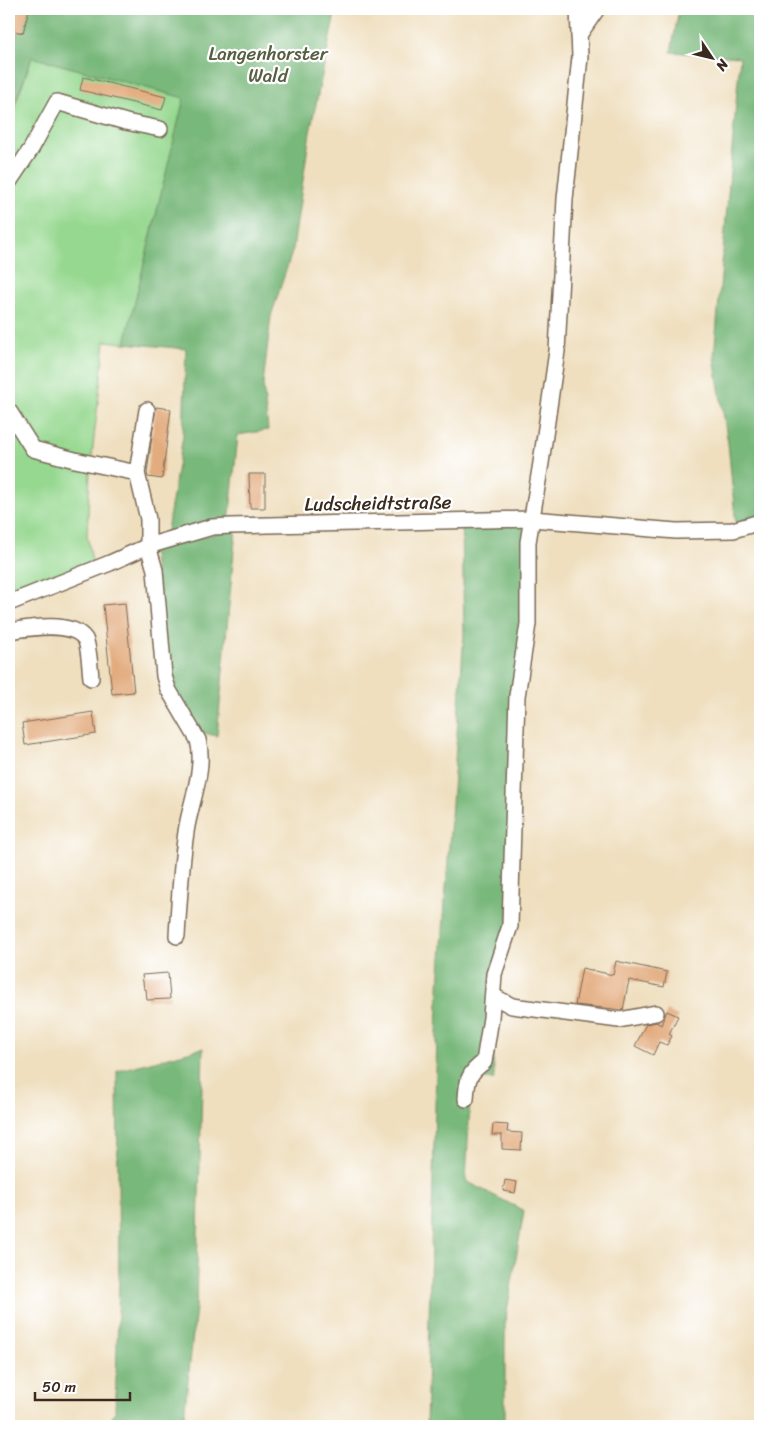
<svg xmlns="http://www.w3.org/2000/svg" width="769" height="1435" viewBox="0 0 769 1435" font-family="Sriracha,sans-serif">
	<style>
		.green { fill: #96d890; stroke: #688157 }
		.forest { fill: #78b87a; stroke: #5a714c }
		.building { fill: #e3ac7f }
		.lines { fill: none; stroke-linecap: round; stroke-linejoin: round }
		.minor-casing { stroke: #7a6956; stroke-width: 18 }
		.minor { stroke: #fff; stroke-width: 15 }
		.labels { text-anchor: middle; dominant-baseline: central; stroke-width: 4.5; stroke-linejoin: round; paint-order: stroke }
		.park-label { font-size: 19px; fill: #565e40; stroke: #fff }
		.street-label { font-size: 19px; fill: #3b2a1e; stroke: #fff }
	</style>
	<rect width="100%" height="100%" fill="#fff"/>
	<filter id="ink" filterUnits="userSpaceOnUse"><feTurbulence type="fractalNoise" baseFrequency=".02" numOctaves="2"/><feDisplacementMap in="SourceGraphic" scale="10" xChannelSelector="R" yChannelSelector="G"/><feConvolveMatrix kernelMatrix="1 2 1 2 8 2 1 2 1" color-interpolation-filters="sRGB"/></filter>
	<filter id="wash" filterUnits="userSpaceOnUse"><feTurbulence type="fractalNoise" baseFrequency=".0096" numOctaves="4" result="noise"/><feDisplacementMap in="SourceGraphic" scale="20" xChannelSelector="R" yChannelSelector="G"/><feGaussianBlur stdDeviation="1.12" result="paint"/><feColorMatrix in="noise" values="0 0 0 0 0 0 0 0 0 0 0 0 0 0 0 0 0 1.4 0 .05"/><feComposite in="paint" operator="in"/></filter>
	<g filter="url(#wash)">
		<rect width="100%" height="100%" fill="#efdfbf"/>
		<polygon class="green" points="32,57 185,98 125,343 105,341 90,473 87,535 93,566 9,594 9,124"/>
		<g class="forest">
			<polygon points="9,9 336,9 310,132 293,249 271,316 263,384 268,430 238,435 229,522 166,536 183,436 186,349 125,343 184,98 32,57 9,118"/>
			<polygon points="679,9 760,9 760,520 736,526 728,443 714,357 740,57 671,52"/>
			<polygon points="526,521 508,926 491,974 494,1079 471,1079 466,1181 524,1211 505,1323 505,1426 426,1426 438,1001 464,634 462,523"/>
			<polygon points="236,529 217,736 196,731 170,689 152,549"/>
			<polygon points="203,1048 196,1307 183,1426 107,1426 115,1412 119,1282 117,1071"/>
		</g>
		<g id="blocks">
			<g class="building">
				<polygon points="9,9 29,9 23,33 9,30"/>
				<polygon points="83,77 166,97 162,110 80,90"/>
				<polygon points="156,407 171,409 162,479 148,477 147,473"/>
				<polygon points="249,474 265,474 265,508 250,508"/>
				<polygon points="125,603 134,692 112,694 103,605"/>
				<polygon points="93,712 96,734 25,745 22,723"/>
				<polygon points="616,961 667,972 664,987 629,980 623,1010 575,1005 582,968 613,975"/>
				<polygon points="168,973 170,999 147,1000 146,989 144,989 142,975"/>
				<polygon points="667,1011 678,1016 669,1034 672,1036 667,1045 659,1042 653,1055 635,1046 646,1024 656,1022 661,1025"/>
				<polygon points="493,1124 508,1125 507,1132 522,1133 521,1150 502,1149 502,1135 492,1135"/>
				<polygon points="505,1180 517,1182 515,1193 503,1191"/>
			</g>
		</g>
	</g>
	<g filter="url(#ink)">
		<use href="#blocks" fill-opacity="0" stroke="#7a6956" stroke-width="1"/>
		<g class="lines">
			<g class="minor-casing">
				<g id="minor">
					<polyline points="579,35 597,9"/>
					<polyline points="9,182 31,149 57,102 126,122 160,129"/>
					<path d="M147 410 137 473 148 519V546L155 570 164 676 168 689 198 740C206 769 190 803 186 832 181 866 179 902 177 936"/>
					<polyline points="9,411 33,449 75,460 137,473"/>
					<polyline points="9,603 110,563 148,546 212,527 231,526 532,519 676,531 733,530 760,522"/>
					<path d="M9 631C28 628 72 620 85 639 89 646 90 669 91 678"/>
					<polyline points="493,996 512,1006 619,1020 656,1013"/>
					<path d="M466 1099C467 1081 468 1073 484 1062L491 1018 494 974 510 926 517 696 528 624V542L541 463 557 351 565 199 580 57 578 9"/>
				</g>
			</g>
			<use href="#minor" class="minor"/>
		</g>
	</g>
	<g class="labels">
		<g class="park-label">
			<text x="268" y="53">Langenhorster<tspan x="268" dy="22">Wald</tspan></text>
		</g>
		<g class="street-label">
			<text transform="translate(378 503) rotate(-1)">Ludscheidtstraße</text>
		</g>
	</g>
	<rect width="769" height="1435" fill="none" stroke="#fff" stroke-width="30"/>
	<g transform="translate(712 58) rotate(125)" stroke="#ffffff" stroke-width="4" paint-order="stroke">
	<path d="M0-4L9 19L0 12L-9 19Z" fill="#3b2a1e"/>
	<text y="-8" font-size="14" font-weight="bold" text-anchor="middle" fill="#3b2a1e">N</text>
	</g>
	<path d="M35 1392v8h95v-8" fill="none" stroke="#3b2a1e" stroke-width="2.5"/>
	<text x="42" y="1392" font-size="15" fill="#3b2a1e" stroke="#ffffff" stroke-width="4" paint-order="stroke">50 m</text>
</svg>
